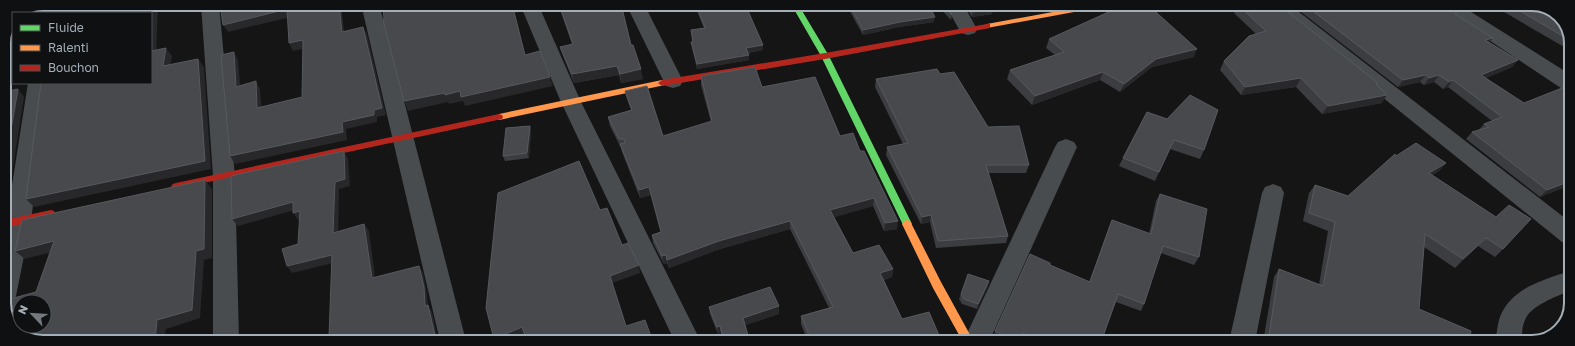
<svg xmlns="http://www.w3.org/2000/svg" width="1575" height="346" viewBox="0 0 1575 346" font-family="'Golos Text',sans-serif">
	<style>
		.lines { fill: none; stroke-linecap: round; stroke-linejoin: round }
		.street { fill: #494c4f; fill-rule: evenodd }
		.fast { fill: #63d668; fill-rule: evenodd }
		.slow { fill: #ff974d; fill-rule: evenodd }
		.jam { fill: #b3261e; fill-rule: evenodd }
		.wall { fill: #3c3d40 }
		.shaded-wall { fill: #28282a }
		.building { fill: #47494d; stroke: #56595e; fill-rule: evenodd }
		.rim { fill: none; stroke: #a5afb8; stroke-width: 2 }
	</style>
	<rect width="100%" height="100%" fill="#151516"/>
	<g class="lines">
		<g class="street">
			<polygon points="43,4 59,4 58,13 40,13 41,5"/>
			<polygon points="201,4 219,4 235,176 239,341 213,341 213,176"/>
			<polygon points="361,4 379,4 466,341 440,341"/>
			<polygon points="520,4 538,4 581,102 701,342 675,342 561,102"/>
			<polygon points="626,4 644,4 683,81 680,86 673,88 666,86"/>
			<polygon points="945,4 963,4 977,29 975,33 968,35 961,33"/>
			<polygon points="1270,5 1290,5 1570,222 1570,244 1562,242 1273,9"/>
			<polygon points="1439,5 1460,5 1571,75 1571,92 1564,90 1442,9"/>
			<polygon points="28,83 48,83 31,221 16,296 13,303 4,306 4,236"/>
			<polygon points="1066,139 1074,142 1077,147 989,342 963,342 1055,147 1058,142"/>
			<polygon points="1273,184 1281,187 1284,193 1255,342 1229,342 1262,193 1265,187"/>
			<path d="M1570 271V291C1557 296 1530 306 1525 320 1522 326 1522 335 1521 342H1495C1497 334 1497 325 1500 317 1511 288 1543 280 1570 271Z"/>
		</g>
		<polygon class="fast" points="791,4 798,4 829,56 912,224 910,227 904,227 821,56"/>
		<g class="slow">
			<polygon points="1091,5 1105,5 1101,7 987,28 983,26 987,24"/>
			<polygon points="662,80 666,83 665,85 499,120 495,117 499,114"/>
			<polygon points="907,220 910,221 941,282 974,342 963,342 933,288 902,224 904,221"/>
		</g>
		<g class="jam">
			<polygon points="987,24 990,24 990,28 825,59 662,86 658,83 662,80 825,53"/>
			<polygon points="499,114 502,115 503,117 502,119 176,189 173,188 171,186 173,184 176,183"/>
			<polygon points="51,210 54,211 56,214 54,217 4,228 4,220"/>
		</g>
	</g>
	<g class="wall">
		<polygon points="558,4 621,4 631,45 643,79 621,83 619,75 574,83 563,56 560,47 572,44"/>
		<polygon points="694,4 745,4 763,50 748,53 749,60 697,69 692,47 691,42 693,42 691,30 704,28"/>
		<polygon points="846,4 928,4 934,22 899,27 863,35"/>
		<polygon points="936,4 948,4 952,15 951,20"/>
		<polygon points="964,4 1030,5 993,9 992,14 972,17"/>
		<polygon points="1238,5 1377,85 1382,103 1322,114 1296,87 1241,95 1220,70 1224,61 1256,34 1234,13"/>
		<polygon points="1292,5 1364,5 1374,10 1455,14 1489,42 1518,60 1512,67 1486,78 1570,185 1540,197 1466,139 1472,132 1478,131 1484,124 1492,121 1448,87 1443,89 1434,82 1424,85 1420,82 1398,87"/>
		<polygon points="1492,5 1540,5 1571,38 1571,51"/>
		<polygon points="1049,39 1194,57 1152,67 1120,92 1100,80 1032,105 1007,79 1010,70 1055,55 1046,48"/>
		<polygon points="940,74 988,127 1029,165 1026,173 988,173 1008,236 1006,243 936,248 930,222 921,224 886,155 887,147 903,144 875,87 876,79"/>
		<polygon points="701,76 762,87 840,136 860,151 897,229 884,231 873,206 834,217 853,253 893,269 892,277 884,280 902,319 942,342 808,342 801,324 801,316 829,308 790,229 720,249 669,268 667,263 664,264 653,243 652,235 661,232 651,195 640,198 622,152 621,148 610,126 608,117 631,110 627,99 625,91 663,136 711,122 701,85"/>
		<polygon points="1147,112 1204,150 1200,159 1170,149 1155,181 1119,166 1123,158"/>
		<polygon points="530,126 531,131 529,158 505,161 503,156"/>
		<polygon points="1396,156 1446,163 1439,171 1432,175 1503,249 1495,257 1478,246 1455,268 1424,247 1419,309 1469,342 1263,342 1274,277 1279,269 1319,285 1328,231 1303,221 1309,193 1315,185 1348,196"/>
		<polygon points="1160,194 1199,257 1194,265 1161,253 1144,304 1141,311 1116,302 1101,342 1024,342 1020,340 1020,342 1001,342 993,338 995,331 1050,265 1089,282 1109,227 1112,220 1149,234 1156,201"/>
		<polygon points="989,281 988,286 977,309 962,304 959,299 961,294"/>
		<polygon points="709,307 779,314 745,325 750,342 723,342 721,333 718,334 710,314"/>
	</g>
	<g class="shaded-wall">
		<polygon points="152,4 158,4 156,59 151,53"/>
		<polygon points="339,4 341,4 345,39 342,32"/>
		<polygon points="512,4 519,4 522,11 515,13 527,64"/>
		<polygon points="540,4 556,4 541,7"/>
		<polygon points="287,9 291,17 228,32 223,25"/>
		<polygon points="993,9 992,14 972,17 973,12"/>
		<polygon points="935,17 934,22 899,27 863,35 863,30 900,22"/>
		<polygon points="13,22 13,49 4,77 4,49"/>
		<polygon points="363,27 367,34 386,115 377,117 377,122 346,129 347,140 235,164 230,156 342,122"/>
		<polygon points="1493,38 1487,45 1485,40"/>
		<polygon points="303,40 307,48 293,51 289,43"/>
		<polygon points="763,45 763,50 747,53 746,48"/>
		<polygon points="166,48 172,56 169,75 163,66"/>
		<polygon points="1197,49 1194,57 1152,67 1120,92 1124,84 1156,59"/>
		<polygon points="234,52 238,60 241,94 236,87"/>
		<polygon points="749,55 749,60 697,69 697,64"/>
		<polygon points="198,59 204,67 211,169 34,207 26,199"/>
		<polygon points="1518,60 1512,67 1476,82 1481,75"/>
		<polygon points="617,66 619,75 574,83 572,74"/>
		<polygon points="641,69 643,79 621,83 620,74"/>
		<polygon points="1103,72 1100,80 1032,105 1035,96"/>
		<polygon points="1426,75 1420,82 1398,87 1403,80"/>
		<polygon points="1439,75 1434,82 1424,85 1429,78"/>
		<polygon points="550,77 553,86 465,106 463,101 449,104 448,102 408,111 404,101 445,93 460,91"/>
		<polygon points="1301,78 1296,87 1241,95 1245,87"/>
		<polygon points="1453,80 1448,87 1443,89 1449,82"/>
		<polygon points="256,81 260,89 262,115 257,108"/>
		<polygon points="18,89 24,97 6,213 4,214 4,171"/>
		<polygon points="1387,95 1382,103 1322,114 1328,106"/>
		<polygon points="530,126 531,131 529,158 527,153"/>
		<polygon points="344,151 348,159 350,186 339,189 338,241 333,233 335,182"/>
		<polygon points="1446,163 1439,171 1422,182 1429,173"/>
		<polygon points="205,180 212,189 212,258 204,260 200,318 166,329 164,341 155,341 157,320"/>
		<polygon points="1570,181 1570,185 1540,197 1547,190"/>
		<polygon points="649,187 651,195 640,198 639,190"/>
		<polygon points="874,198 873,206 829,219 830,210"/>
		<polygon points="293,202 298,209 238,226 232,219"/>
		<polygon points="300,211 305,219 298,220 293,213"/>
		<polygon points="931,215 930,222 921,224 922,217"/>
		<polygon points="790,221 790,229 720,249 669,268 667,260 719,241"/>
		<polygon points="898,221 897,229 884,231 885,223"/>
		<polygon points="364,224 369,231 376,285 372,278"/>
		<polygon points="1486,238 1478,246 1455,268 1463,259"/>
		<polygon points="54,241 63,249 25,259 15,251"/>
		<polygon points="332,255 337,262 292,273 287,266"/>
		<polygon points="666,255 667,263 664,264 662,256"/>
		<polygon points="639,265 640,273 612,283 610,276"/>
		<polygon points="419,266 423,273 427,294 428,306 432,312 438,341 430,341"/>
		<polygon points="893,269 892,277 879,281 880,273"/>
		<polygon points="989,281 988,286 977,309 978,304"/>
		<polygon points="779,306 779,314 743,326 743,318"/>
		<polygon points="720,326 721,333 718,334 717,327"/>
		<polygon points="522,327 525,334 508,341 495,341 494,339"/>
	</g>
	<g class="building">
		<polygon points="88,4 152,4 151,18 151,13 56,13 56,10"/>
		<polygon points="220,4 339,4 342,32 363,27 382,108 374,110 374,115 342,122 343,132 230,156 221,55 234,52 236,87 256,81 257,108 302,97 303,40 289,43 287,9 223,25"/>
		<polygon points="383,4 512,4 525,55 540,51 550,77 461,97 460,91 445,95 445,93 404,101 383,20 384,20"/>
		<polygon points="559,4 621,4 631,45 633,45 641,69 620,74 617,66 572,74 560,47 573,44"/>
		<polygon points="696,4 745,4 763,45 746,48 749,55 697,64 691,42 693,42 691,30 705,28"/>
		<polygon points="849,4 928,4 935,17 900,22 863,30"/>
		<polygon points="942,4 948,4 952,15"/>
		<polygon points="968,4 992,5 990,5 993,9 973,12"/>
		<polygon points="1124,5 1148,5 1197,49 1156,59 1124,84 1103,72 1035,96 1010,70 1064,52 1049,39"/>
		<polygon points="1238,5 1279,5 1378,83 1376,84 1387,95 1328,106 1301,78 1245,87 1224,61 1249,36 1266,31"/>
		<polygon points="1305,5 1364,5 1374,10 1390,5 1449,5 1457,11 1455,14 1493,38 1485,40 1518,60 1481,75 1524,103 1567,86 1571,88 1570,181 1547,190 1472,132 1489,127 1484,124 1502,117 1453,80 1449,82 1439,75 1429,78 1426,75 1403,80"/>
		<polygon points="1510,5 1540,5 1561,17 1571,38 1571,41"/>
		<polygon points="13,22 4,49 4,43"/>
		<polygon points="166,48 163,66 198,59 205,161 26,199 41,83 151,83 151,51"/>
		<polygon points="755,67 762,87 815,77 840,136 853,133 860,151 864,151 898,221 885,223 874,198 830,210 853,253 879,245 893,269 880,273 902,319 929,312 942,342 812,342 801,316 833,307 790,221 719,241 667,260 666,255 662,256 652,235 661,232 649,187 639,190 620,144 625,143 624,139 619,139 608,117 632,110 625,91 647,86 663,136 712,121 701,76"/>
		<polygon points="937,69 940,74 954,72 988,127 1019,126 1029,165 986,165 1008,236 938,241 931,215 922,217 887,147 908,143 876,79"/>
		<polygon points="18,89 4,171 4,92"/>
		<polygon points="1190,95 1218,110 1204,150 1174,140 1159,172 1123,158 1147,112 1167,119"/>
		<polygon points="530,126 527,153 503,156 506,128"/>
		<polygon points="1416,143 1446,163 1429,173 1496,217 1509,205 1531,219 1503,249 1486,238 1463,259 1425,234 1419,309 1471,331 1469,342 1268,342 1279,269 1323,286 1335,222 1309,213 1315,185 1348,196 1395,154 1396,156"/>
		<polygon points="344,151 345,179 335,182 333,233 364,224 372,278 419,266 424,287 425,306 428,305 436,340 430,341 318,341 329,337 332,255 287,266 282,249 298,244 300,211 293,213 293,202 232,219 231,176"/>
		<polygon points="579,161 600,210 607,208 622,245 628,243 639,265 610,276 626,326 645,320 653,342 527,341 522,327 494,339 486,308 498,193"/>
		<path d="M205 180 204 249 196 251 192 310 157 320 155 341H35L14 329 7 313 10 299 36 292 54 241 15 251 22 220ZM20 302H44V326H20Z"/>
		<polygon points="1160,194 1207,209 1199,257 1163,246 1144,304 1118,294 1101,342 1042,342 1023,333 1019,342 1018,342 995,331 1030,254 1050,263 1050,265 1090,282 1112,220 1151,234"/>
		<polygon points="968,274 989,281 978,304 964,299 961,294"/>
		<polygon points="770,287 779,306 743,318 750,342 724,342 720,326 717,327 709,307"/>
	</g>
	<path d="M0 0H1575V346H0ZM43 11H1532A32 32 0 0 1 1564 43V303A32 32 0 0 1 1532 335H43A32 32 0 0 1 11 303V43A32 32 0 0 1 43 11Z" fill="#0f1012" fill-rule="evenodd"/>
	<path class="rim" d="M43 11H1532A32 32 0 0 1 1564 43V303A32 32 0 0 1 1532 335H43A32 32 0 0 1 11 303V43A32 32 0 0 1 43 11Z"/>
	<rect x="12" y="12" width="140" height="72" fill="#0f1012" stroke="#4b5054"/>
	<rect x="20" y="25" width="20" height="6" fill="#63d668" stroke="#4b5054"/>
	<text x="48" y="32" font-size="12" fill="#a5afb8">Fluide</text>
	<rect x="20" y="45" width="20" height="6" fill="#ff974d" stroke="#4b5054"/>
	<text x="48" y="52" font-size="12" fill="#a5afb8">Ralenti</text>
	<rect x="20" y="65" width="20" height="6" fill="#b3261e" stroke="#4b5054"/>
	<text x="48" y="72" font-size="12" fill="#a5afb8">Bouchon</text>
	<g transform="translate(32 314) rotate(295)"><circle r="19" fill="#0f1012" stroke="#4b5054"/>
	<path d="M0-3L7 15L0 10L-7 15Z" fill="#73797f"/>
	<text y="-6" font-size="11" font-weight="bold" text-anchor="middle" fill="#a5afb8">N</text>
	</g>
</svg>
